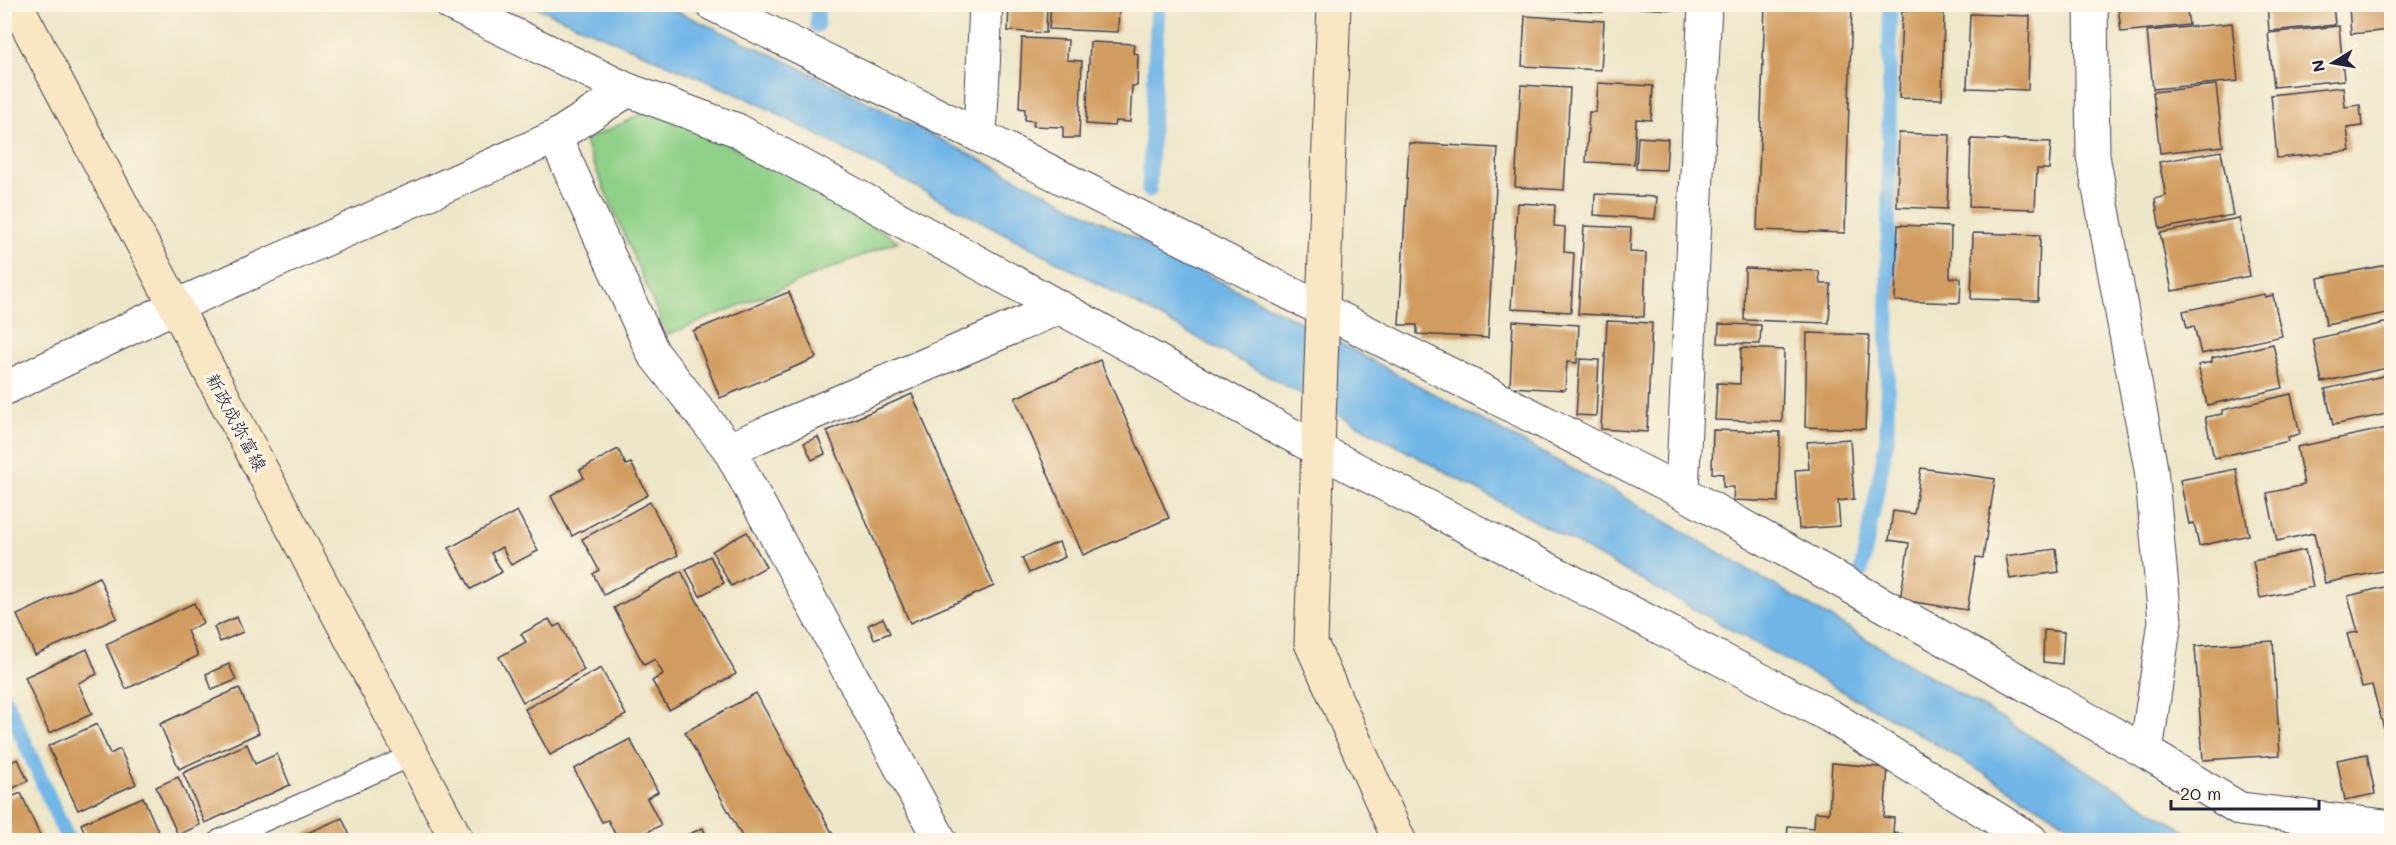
<svg xmlns="http://www.w3.org/2000/svg" width="2396" height="845" viewBox="0 0 2396 845" font-family="Mali,'Klee One',sans-serif">
	<style>
		.green { fill: #8ed087; stroke: #587961; stroke-width: 1.5 }
		.water { fill: #70b6e7; stroke: #496c91; stroke-width: 1.5 }
		.lines { fill: none; stroke-linecap: round; stroke-linejoin: round }
		.stream { stroke: #70b6e7; stroke-width: 15 }
		.building { fill: #d19c5f }
		.lane-casing { stroke: #403f50; stroke-width: 23 }
		.street-casing { stroke: #403f50; stroke-width: 35 }
		.secondary-casing { stroke: #403f50; stroke-width: 35 }
		.lane { stroke: #fff; stroke-width: 21 }
		.street { stroke: #fff; stroke-width: 33 }
		.secondary { stroke: #f9e7c3; stroke-width: 33 }
		.labels { text-anchor: middle; dominant-baseline: central; stroke-width: 6; stroke-linejoin: round; paint-order: stroke }
		.street-label { font-size: 18px; fill: #22223b; stroke: #fcf5e5 }
	</style>
	<rect width="100%" height="100%" fill="#fcf5e5"/>
	<filter id="ink" filterUnits="userSpaceOnUse"><feTurbulence type="fractalNoise" baseFrequency=".0167" numOctaves="2"/><feDisplacementMap in="SourceGraphic" scale="12" xChannelSelector="R" yChannelSelector="G"/><feConvolveMatrix kernelMatrix="1 2 1 2 8 2 1 2 1" color-interpolation-filters="sRGB"/></filter>
	<filter id="wash" filterUnits="userSpaceOnUse"><feTurbulence type="fractalNoise" baseFrequency=".008" numOctaves="4" result="noise"/><feDisplacementMap in="SourceGraphic" scale="24" xChannelSelector="R" yChannelSelector="G"/><feGaussianBlur stdDeviation="1.35" result="paint"/><feColorMatrix in="noise" values="0 0 0 0 0 0 0 0 0 0 0 0 0 0 0 0 0 1.4 0 .05"/><feComposite in="paint" operator="in"/></filter>
	<g filter="url(#wash)">
		<rect width="100%" height="100%" fill="#ede6c8"/>
		<polygon class="green" points="652,109 774,165 898,241 667,335 584,141"/>
		<polygon class="water" points="531,5 663,5 786,61 1312,328 1624,497 1977,704 2201,840 2093,840 1921,735 1546,527 1032,248 755,102"/>
		<g class="lines">
			<g class="stream">
				<polyline points="817,25 818,4"/>
				<polyline points="1149,190 1158,4"/>
				<polyline points="1861,572 1887,440 1890,4"/>
				<polyline points="4,696 68,840"/>
			</g>
		</g>
		<g id="blocks">
			<g class="building">
				<polygon points="1009,4 1047,4 1046,33 1008,31"/>
				<polygon points="1051,4 1119,6 1118,32 1049,29"/>
				<polygon points="1527,4 1604,4 1603,12 1527,8"/>
				<polygon points="1641,4 1676,4 1676,10 1640,8"/>
				<polygon points="1765,4 1852,4 1845,233 1757,230"/>
				<polygon points="2118,4 2186,4 2189,25 2121,32"/>
				<polygon points="2267,4 2333,4 2335,25 2269,31"/>
				<polygon points="2387,4 2390,30 2351,34 2349,7"/>
				<polygon points="1902,10 1944,11 1942,99 1899,98"/>
				<polygon points="1970,14 2030,16 2028,90 1967,88"/>
				<polygon points="1525,16 1604,21 1601,70 1522,66"/>
				<polygon points="2232,23 2238,81 2153,89 2147,31"/>
				<polygon points="2339,26 2344,80 2274,87 2268,33"/>
				<polygon points="1022,38 1068,40 1067,60 1082,61 1079,138 1063,138 1063,127 1033,126 1034,121 1025,120 1025,109 1019,108"/>
				<polygon points="1090,42 1134,44 1133,53 1138,54 1137,86 1132,86 1130,122 1115,121 1114,126 1086,124"/>
				<polygon points="1598,83 1653,86 1651,120 1636,119 1634,164 1586,162 1589,112 1596,112"/>
				<polygon points="1521,85 1570,88 1564,190 1515,187"/>
				<polygon points="2216,85 2223,146 2160,153 2153,92"/>
				<polygon points="2343,87 2345,107 2360,105 2362,126 2347,128 2350,151 2277,158 2271,95"/>
				<polygon points="1899,133 1950,135 1947,209 1897,207"/>
				<polygon points="1638,137 1668,139 1666,170 1636,169"/>
				<polygon points="1971,139 2051,142 2049,169 2037,169 2035,209 1969,207"/>
				<polygon points="1409,143 1498,148 1488,338 1417,334 1417,325 1399,325"/>
				<polygon points="2221,151 2233,215 2160,229 2155,199 2166,196 2159,162"/>
				<polygon points="1595,194 1657,197 1655,219 1594,215"/>
				<polygon points="1517,203 1555,205 1554,226 1565,227 1564,252 1574,253 1571,312 1511,309"/>
				<polygon points="2239,218 2250,276 2172,291 2160,233"/>
				<polygon points="1898,225 1951,227 1950,278 1961,278 1960,303 1895,301"/>
				<polygon points="1584,226 1631,228 1630,252 1646,253 1644,317 1578,314"/>
				<polygon points="1973,233 2040,235 2038,301 1971,299"/>
				<polygon points="2392,264 2392,312 2326,325 2318,278"/>
				<polygon points="1745,268 1819,271 1820,284 1831,284 1829,323 1744,320"/>
				<polygon points="789,292 816,358 720,398 693,331"/>
				<polygon points="2264,294 2265,297 2273,295 2282,336 2201,354 2194,326 2187,328 2183,311"/>
				<polygon points="1513,321 1579,325 1577,363 1567,362 1565,390 1510,387"/>
				<polygon points="1607,321 1652,323 1647,432 1601,429"/>
				<polygon points="2389,322 2392,334 2392,367 2322,382 2313,339"/>
				<polygon points="1719,324 1761,325 1760,344 1718,343"/>
				<polygon points="1807,333 1869,335 1865,429 1805,427"/>
				<polygon points="2273,344 2283,388 2207,405 2198,365 2212,362 2212,358"/>
				<polygon points="1741,348 1784,350 1782,422 1715,420 1717,383 1740,384"/>
				<polygon points="1580,359 1599,360 1596,416 1576,415"/>
				<polygon points="1100,360 1169,518 1083,555 1015,398"/>
				<polygon points="2392,374 2392,413 2333,425 2325,389"/>
				<polygon points="912,394 994,586 910,623 827,431"/>
				<polygon points="2291,394 2300,434 2288,437 2289,441 2214,458 2205,417 2222,414 2222,410"/>
				<polygon points="2392,427 2392,569 2325,583 2314,533 2277,541 2267,493 2304,485 2297,447"/>
				<polygon points="1713,430 1780,432 1778,502 1733,500 1734,487 1723,487 1723,474 1712,473"/>
				<polygon points="818,437 825,454 812,460 804,443"/>
				<polygon points="1850,439 1854,499 1838,501 1840,526 1799,529 1795,470 1809,469 1807,442"/>
				<polygon points="618,449 626,465 631,463 648,495 572,536 551,496 584,478 580,470"/>
				<polygon points="1921,468 1995,479 1983,558 1976,557 1967,610 1900,600 1909,543 1889,540 1893,511 1914,514"/>
				<polygon points="2236,469 2249,535 2199,546 2194,523 2189,524 2180,480"/>
				<polygon points="650,502 678,555 604,595 593,574 599,570 582,539"/>
				<polygon points="517,511 538,551 511,565 502,547 491,553 502,572 471,589 449,548"/>
				<polygon points="747,532 766,567 731,586 712,551"/>
				<polygon points="1059,542 1065,557 1029,573 1022,558"/>
				<polygon points="2056,549 2059,572 2010,579 2006,556"/>
				<polygon points="2305,550 2313,587 2260,598 2253,561"/>
				<polygon points="710,556 724,583 700,596 686,569"/>
				<polygon points="681,571 736,674 669,710 652,681 663,674 655,659 644,665 614,608"/>
				<polygon points="99,577 117,618 35,655 17,615"/>
				<polygon points="2392,585 2392,738 2387,740 2372,685 2362,687 2347,634 2358,632 2348,596"/>
				<polygon points="194,603 203,623 187,631 198,656 126,689 106,644"/>
				<polygon points="237,617 243,632 220,642 214,627"/>
				<polygon points="883,618 890,633 874,639 868,625"/>
				<polygon points="549,619 554,627 560,624 584,670 523,702 499,657 526,642 521,634"/>
				<polygon points="2044,630 2064,632 2062,664 2043,662"/>
				<polygon points="2273,641 2280,755 2203,760 2195,646"/>
				<polygon points="87,649 97,674 78,683 92,714 49,733 25,677"/>
				<polygon points="229,664 236,680 212,690 206,674"/>
				<polygon points="601,668 626,715 550,755 525,709"/>
				<polygon points="239,688 259,733 179,769 160,724"/>
				<polygon points="756,693 836,840 744,840 685,732"/>
				<polygon points="97,724 110,754 120,749 136,784 78,810 48,746"/>
				<polygon points="630,739 658,792 647,798 661,825 632,840 618,840 608,820 602,822 574,769"/>
				<polygon points="4,740 11,754 4,757"/>
				<polygon points="247,744 255,764 277,754 290,785 205,823 183,773"/>
				<polygon points="2367,754 2375,794 2345,800 2337,760"/>
				<polygon points="18,759 28,781 7,791 4,785 4,765"/>
				<polygon points="1832,763 1888,768 1884,817 1894,818 1893,833 1903,834 1903,840 1787,840 1788,826 1814,828 1815,812 1829,813"/>
				<polygon points="178,777 200,825 178,835 156,787"/>
				<polygon points="21,793 42,840 4,840 4,800"/>
				<polygon points="143,797 162,840 88,840 81,824"/>
				<polygon points="342,818 352,840 291,840"/>
				<polygon points="703,828 708,840 675,840"/>
			</g>
		</g>
	</g>
	<g filter="url(#ink)">
		<use href="#blocks" fill-opacity="0" stroke="#403f50" stroke-width="1.5"/>
		<g class="lines">
			<g class="lane-casing">
				<polyline id="lane" points="220,840 411,756"/>
			</g>
			<g class="street-casing">
				<g id="street">
					<polyline points="451,4 628,90 737,130 1319,450 1830,716 2031,840"/>
					<polyline points="712,4 980,136"/>
					<polyline points="986,4 980,136 1682,492 2146,752 2240,809 2392,827"/>
					<polyline points="2091,4 2093,156 2151,469 2165,621 2146,752"/>
					<polyline points="555,137 653,353 729,449 940,840"/>
					<polyline points="4,389 176,306 555,137 628,90"/>
					<polyline points="729,449 1058,308"/>
					<polyline points="1682,492 1705,4"/>
				</g>
			</g>
			<g class="secondary-casing">
				<g id="secondary">
					<polyline points="16,4 457,840"/>
					<polyline points="1334,4 1311,643 1399,840"/>
				</g>
			</g>
			<use href="#lane" class="lane"/>
			<use href="#street" class="street"/>
			<use href="#secondary" class="secondary"/>
		</g>
	</g>
	<g class="labels">
		<g class="street-label">
			<text transform="translate(237 422) rotate(62)">新政成弥富線</text>
		</g>
	</g>
	<rect width="2396" height="845" fill="none" stroke="#fcf5e5" stroke-width="24"/>
	<g transform="translate(2333 63) rotate(259)" stroke="#fcf5e5" stroke-width="4.5" paint-order="stroke">
	<path d="M0-4.5L10 22L0 15L-10 22Z" fill="#22223b"/>
	<text y="-9" font-size="16" font-weight="bold" text-anchor="middle" fill="#22223b">N</text>
	</g>
	<path d="M2171 800v9h148v-9" fill="none" stroke="#22223b" stroke-width="3"/>
	<text x="2180" y="800" font-size="18" fill="#22223b" stroke="#fcf5e5" stroke-width="4.5" paint-order="stroke">20 m</text>
</svg>
